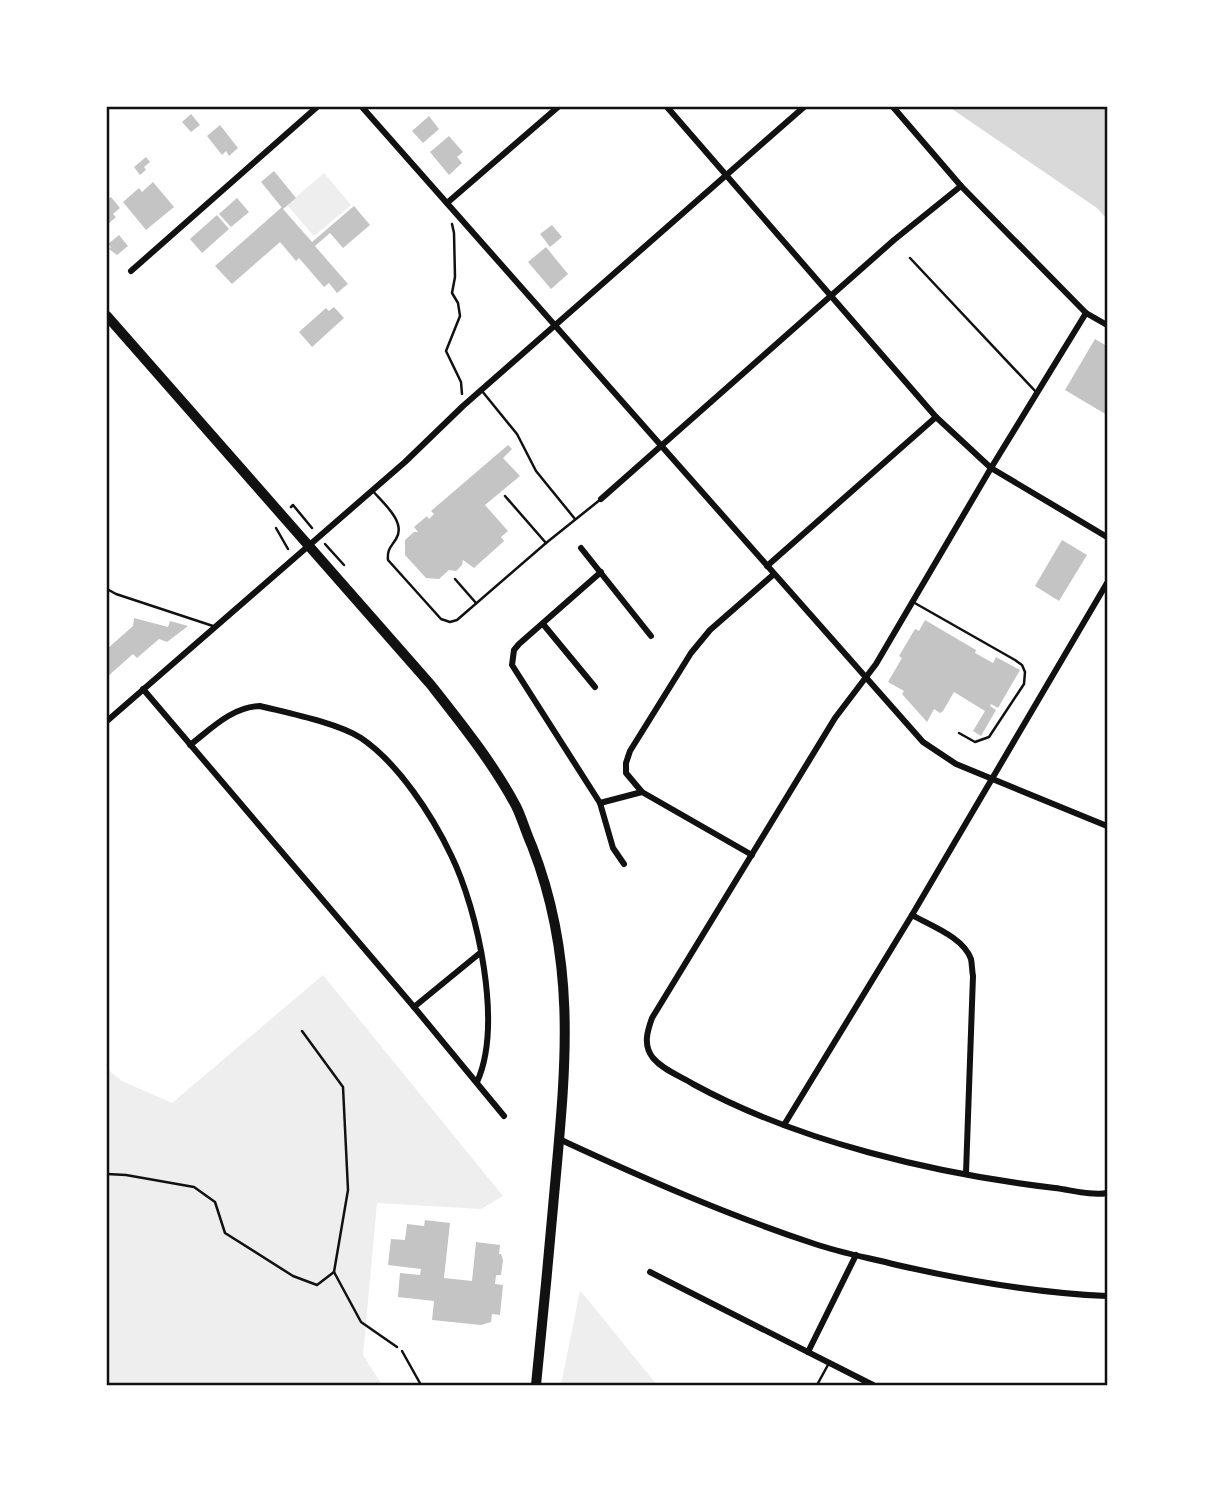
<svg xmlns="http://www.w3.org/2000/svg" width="1214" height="1492" viewBox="0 0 1214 1492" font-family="Arial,sans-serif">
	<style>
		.green { fill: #eee }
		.water { fill: #d9d9d9 }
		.building { fill: #c4c4c4 }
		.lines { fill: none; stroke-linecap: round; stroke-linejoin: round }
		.path { stroke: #111; stroke-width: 2.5 }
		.service { stroke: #111; stroke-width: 2.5 }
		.minor { stroke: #111; stroke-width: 6 }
		.primary { stroke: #111; stroke-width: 10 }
		.neatline { fill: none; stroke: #111; stroke-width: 2.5 }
	</style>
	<rect width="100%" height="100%" fill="#fff"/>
	<g class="green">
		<polygon points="324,173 351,205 314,236 287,205"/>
		<polygon points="323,975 503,1196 481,1209 377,1203 363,1355 382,1385 107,1385 107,1069 122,1081 172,1103"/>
		<polygon points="580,1291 588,1300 657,1385 561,1385"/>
	</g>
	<polygon class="water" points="949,107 1107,107 1107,219 1097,208"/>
	<g class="building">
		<polygon points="191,114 200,125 191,132 182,122"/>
		<polygon points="429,116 439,129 423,143 412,131"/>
		<polygon points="220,125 238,148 229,156 226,151 222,155 207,136"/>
		<polygon points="449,136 463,152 457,157 462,163 449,175 430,152"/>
		<polygon points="146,157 150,162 144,167 146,170 140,175 134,167"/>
		<polygon points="274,171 296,198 283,209 312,242 354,206 370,225 343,248 330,233 315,246 348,284 337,293 329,283 324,287 299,258 296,261 280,242 232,284 215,266 282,207 283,209 261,182"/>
		<polygon points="153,182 174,207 146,230 123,202 139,188 142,192"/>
		<polygon points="111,197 120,208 113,214 116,217 107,225 107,200"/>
		<polygon points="237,198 249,212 231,227 219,214"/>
		<polygon points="217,215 229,229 202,253 190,239"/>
		<polygon points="552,225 562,237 550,247 540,234"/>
		<polygon points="119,235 128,246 117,255 109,249 111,247 108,244"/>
		<polygon points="546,247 568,274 551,289 528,262"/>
		<polygon points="334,307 344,318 312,347 299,332 326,308 329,311"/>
		<polygon points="1095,339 1107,346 1107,415 1065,390"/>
		<polygon points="508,445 512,449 503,458 520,476 485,505 508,531 501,537 504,541 474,568 463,560 462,565 456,571 449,570 439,579 426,578 405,555 405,540 414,532 418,532 414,527 427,516 429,519 434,514 431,511"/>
		<polygon points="1062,540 1087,555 1059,601 1035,586"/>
		<polygon points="134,618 168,627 170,621 188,626 167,642 159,639 137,658 133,654 107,677 107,649 133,626"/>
		<polygon points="925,620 976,650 975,653 993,663 996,657 1020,670 998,708 991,704 990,706 996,710 981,736 973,731 985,711 954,692 943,711 940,713 934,709 927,722 902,694 904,691 888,682 902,658 899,656 915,629 919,631"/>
		<polygon points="425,1220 450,1223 444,1278 472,1281 476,1242 500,1245 499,1254 501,1254 503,1260 501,1275 496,1275 495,1284 503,1285 500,1315 492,1314 491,1322 481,1325 432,1320 434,1301 398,1297 400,1273 420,1275 421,1269 388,1265 391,1239 405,1240 407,1224 424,1226"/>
	</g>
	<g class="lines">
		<g class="path">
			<polyline points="452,224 454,233 455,277 452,293 458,303 460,316 446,351 461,382 462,394"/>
			<polyline points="291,507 293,505 312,528"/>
			<polyline points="276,528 288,549"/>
			<polyline points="325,544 344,565"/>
			<polyline points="302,1031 343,1087 348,1190 334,1272 361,1322 397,1347"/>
			<polyline points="107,1174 126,1175 194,1187 215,1202 225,1233 293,1276 317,1285 334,1272"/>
		</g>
		<g class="service">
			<polyline points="910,258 1037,393"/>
			<polyline points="482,391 517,434 536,471 575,519"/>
			<path d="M372 490C382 502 407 522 396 539 391 547 387 549 388 560L441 619 450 622 457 620 546 543 601 499"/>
			<polyline points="505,496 546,543"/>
			<polyline points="455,579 476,603"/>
			<polyline points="107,589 116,594 213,626"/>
			<polyline points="913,602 1015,660 1022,665 1025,672 1024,684 989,737 975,742 959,733"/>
			<polyline points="402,1351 421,1385"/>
			<polyline points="817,1385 829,1363"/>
		</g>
		<g class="minor">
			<polyline points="362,107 923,742 956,764 1107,826"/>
			<polyline points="667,107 936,417 991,468 1107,537"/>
			<polyline points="893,107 961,186 1086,313 1107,325"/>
			<polyline points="447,203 558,107"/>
			<polyline points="131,271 317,107"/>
			<path d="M1086 313 991 468 876 664 835 718 652 1018C647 1032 643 1045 653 1058 663 1070 680 1076 693 1084 799 1142 936 1174 1055 1188 1071 1190 1092 1196 1107 1193"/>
			<polyline points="601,499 894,240 961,186"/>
			<polyline points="581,548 651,636"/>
			<polyline points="767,566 936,417"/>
			<polyline points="601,572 519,644 514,650 512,665 600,803 613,848 624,864"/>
			<polyline points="543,624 595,687"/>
			<polyline points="143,689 414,1007 504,1116"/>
			<polyline points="107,721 405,462 463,406 804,107"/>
			<path d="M190 745C212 728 232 707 260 706 288 713 338 723 361 738 398 763 432 815 451 855 478 910 503 1025 477 1082"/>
			<polyline points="600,803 642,792"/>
			<polyline points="752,855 642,792 626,773 626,763 630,751 691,653 710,630 774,574"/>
			<path d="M912 915C931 926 963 937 971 959 972 964 972 971 973 976L966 1173"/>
			<polyline points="414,1007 480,953"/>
			<polyline points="784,1125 912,915 1107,583"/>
			<path d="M559 1139C643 1178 727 1215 815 1244 841 1253 870 1258 897 1265 967 1281 1036 1293 1107 1296"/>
			<polyline points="650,1272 873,1385"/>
			<polyline points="808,1352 856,1255"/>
		</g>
		<path class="primary" d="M107 316 431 685C461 723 493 763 516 806 522 818 526 833 532 846 577 961 566 1065 555 1185 549 1252 543 1318 536 1385"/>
	</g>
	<rect width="1214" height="1492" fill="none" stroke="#ffffff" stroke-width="217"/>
	<rect x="108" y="108" width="998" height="1276" class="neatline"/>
</svg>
